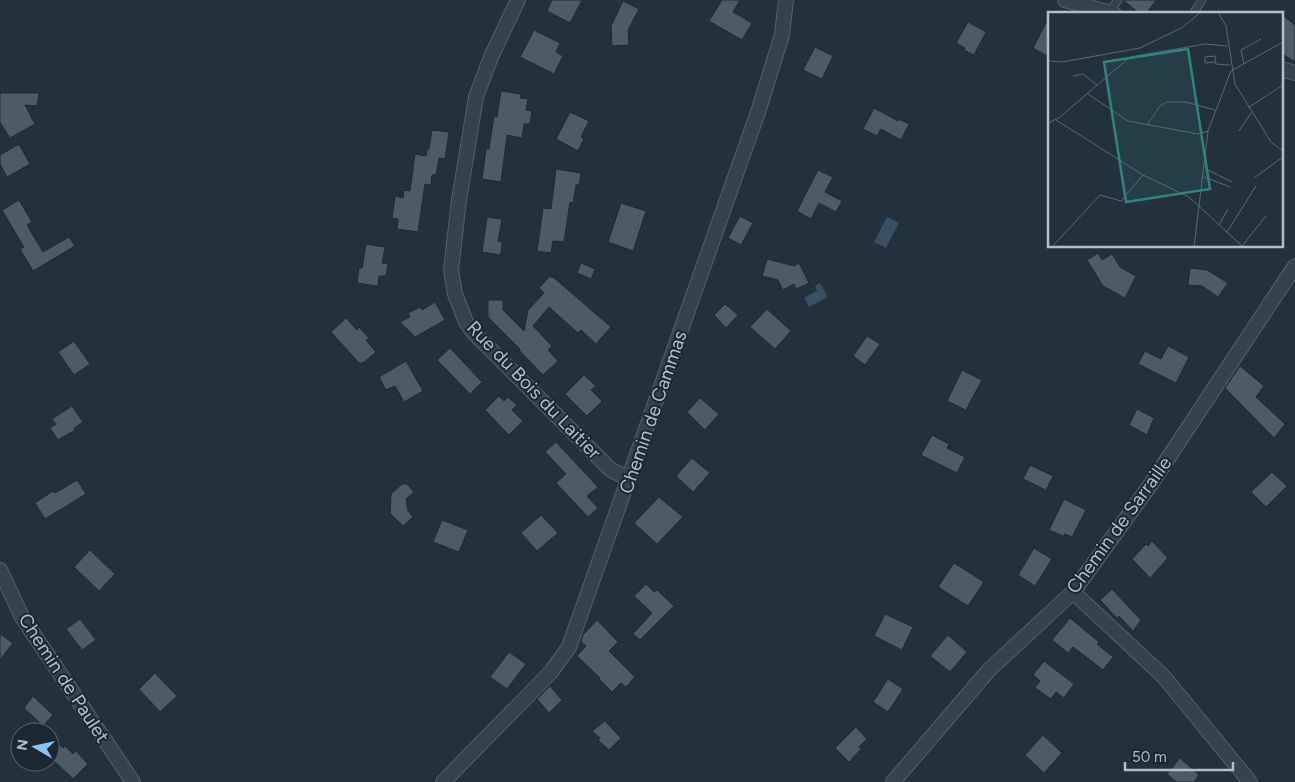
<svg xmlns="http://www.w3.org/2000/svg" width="1295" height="782" viewBox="0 0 1295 782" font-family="Figtree,sans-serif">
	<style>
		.water { fill: #375062 }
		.building { fill: #4c5c67; stroke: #1e2a33 }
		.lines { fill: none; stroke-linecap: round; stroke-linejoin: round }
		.lane-casing { stroke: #55616a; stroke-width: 9 }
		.street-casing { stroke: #55616a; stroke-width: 16 }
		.lane { stroke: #37434c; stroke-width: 7 }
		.street { stroke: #37434c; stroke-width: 14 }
		.labels { text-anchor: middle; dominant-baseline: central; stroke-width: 4; stroke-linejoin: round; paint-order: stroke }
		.street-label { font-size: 19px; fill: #b3bec7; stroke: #1c2831 }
		.inset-road { fill: none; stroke: #5d6974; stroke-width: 1 }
		.view { fill: #308480; fill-opacity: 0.15; stroke: #308480; stroke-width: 2.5 }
		.inset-edge { fill: none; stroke: #b3bec7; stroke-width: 2.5 }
	</style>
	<rect width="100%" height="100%" fill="#23313c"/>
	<g class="water">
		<polygon points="887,217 899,223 886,248 874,242"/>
		<polygon points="820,283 828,297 809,307 804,298 817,291 815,286"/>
	</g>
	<g class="building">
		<polygon points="552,0 582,0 570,23 547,11"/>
		<polygon points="722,0 740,0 733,12 752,23 742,40 709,21"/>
		<polygon points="1123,0 1156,0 1146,14 1140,14"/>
		<polygon points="623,1 639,9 628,30 629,45 612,46 611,26"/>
		<polygon points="1281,14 1295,25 1295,62 1281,53"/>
		<polygon points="1049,17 1049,57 1033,48"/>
		<polygon points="968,22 986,32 974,55 964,50 965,48 956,43"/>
		<polygon points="534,30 560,43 556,52 563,56 554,74 520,57"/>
		<polygon points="815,47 833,56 822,79 803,70"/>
		<polygon points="501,91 521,94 520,98 528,99 526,110 532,111 530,124 524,124 522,138 507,135 501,182 482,179 486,149 489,149 494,116 497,117"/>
		<polygon points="0,93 39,93 37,106 25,105 35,124 10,138 0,122"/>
		<polygon points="874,108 898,121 899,119 909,124 901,140 881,129 877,136 863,129"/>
		<polygon points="570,112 589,121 581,137 584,139 578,151 556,139"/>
		<polygon points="432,130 449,132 445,159 439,158 436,175 432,175 431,185 425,184 418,232 397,229 398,219 392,218 395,196 403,198 404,190 410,191 415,154 426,156 427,149 429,149"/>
		<polygon points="19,144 30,164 7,177 0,164 0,155"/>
		<polygon points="556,169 581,173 579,185 576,185 573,203 570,202 564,242 553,241 551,253 537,251 543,208 551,209"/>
		<polygon points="818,170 833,177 825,192 842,201 836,212 819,203 811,219 797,211"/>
		<polygon points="19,200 32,222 27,225 43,252 69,237 75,246 33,271 20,249 24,247 2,210"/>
		<polygon points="621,203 646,211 633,251 608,242"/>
		<polygon points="740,216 753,223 741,245 728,238"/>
		<polygon points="487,217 502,219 498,241 502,242 501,255 482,252"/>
		<polygon points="366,244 385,247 382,263 388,264 386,276 379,276 378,286 357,283 359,268 362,268"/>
		<polygon points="1098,253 1102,260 1112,254 1120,267 1136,276 1125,298 1103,286 1087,260"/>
		<polygon points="767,259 794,266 799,263 809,283 796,289 794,284 783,290 778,280 762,276"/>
		<polygon points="581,263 595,269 591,279 577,273"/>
		<polygon points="1190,268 1207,270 1228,283 1218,297 1202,286 1188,285"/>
		<polygon points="549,277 553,277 611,327 596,344 581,330 578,333 549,307 533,326 552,346 548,350 558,361 543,375 519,350 520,349 488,317 488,300 503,300 503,310 524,331 528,310 544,293 539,288"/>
		<polygon points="435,302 445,320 415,337 400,322 410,317 408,313 420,307 422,310"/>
		<polygon points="725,304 738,315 726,328 714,315"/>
		<polygon points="767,309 791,331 775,349 750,327"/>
		<polygon points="346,318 357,330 359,327 369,338 366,340 376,352 363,363 359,363 331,332"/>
		<polygon points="867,336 880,344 865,365 853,356"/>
		<polygon points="74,341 90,364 74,375 58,352"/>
		<polygon points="1168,346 1189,357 1176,383 1138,364 1145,351 1161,359"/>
		<polygon points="450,348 482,382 470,394 437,360"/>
		<polygon points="406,361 423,391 404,402 395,386 386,390 379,377"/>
		<polygon points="1240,366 1264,386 1256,397 1285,424 1274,438 1225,388"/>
		<polygon points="962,370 982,380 966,410 947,401"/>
		<polygon points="584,375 596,386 591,390 602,401 587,416 565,394"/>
		<polygon points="499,396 504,401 508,397 517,405 512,410 523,421 509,435 485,410"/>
		<polygon points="700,398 719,414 705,430 687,412"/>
		<polygon points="72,406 83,422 74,428 75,430 58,440 50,428 56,424 52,419"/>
		<polygon points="1137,409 1154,418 1147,435 1129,425"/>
		<polygon points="932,435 949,444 947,448 965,457 957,473 921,455"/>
		<polygon points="556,442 598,487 587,496 598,508 588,517 556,483 566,474 545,452"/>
		<polygon points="692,458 710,473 693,492 676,476"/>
		<polygon points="1030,465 1053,476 1046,490 1023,479"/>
		<polygon points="1272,472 1287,486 1266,507 1251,492"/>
		<polygon points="77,480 86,494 45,519 35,503 53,491 55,493"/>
		<polygon points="402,484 407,484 414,492 406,499 408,511 413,517 403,526 390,513 391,494"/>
		<polygon points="659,497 683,517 657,544 634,523"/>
		<polygon points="1064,499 1086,510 1072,537 1065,534 1063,536 1049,530"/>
		<polygon points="541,515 558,533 537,551 521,533"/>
		<polygon points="442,520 468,530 459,552 433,542"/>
		<polygon points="1152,541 1168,558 1150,578 1132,559 1146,544 1148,546"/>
		<polygon points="1034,548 1052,559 1035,586 1018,575"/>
		<polygon points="90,550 115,574 99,591 74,567"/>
		<polygon points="954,563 984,582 968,606 938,587"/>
		<polygon points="646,584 654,592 657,590 674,606 640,640 633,634 652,613 634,596"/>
		<polygon points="1112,589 1141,620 1133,631 1119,616 1117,618 1100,600"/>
		<polygon points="885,614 913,627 902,650 874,636"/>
		<polygon points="1070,618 1099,642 1097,644 1113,657 1103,670 1073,647 1068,653 1052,640"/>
		<polygon points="80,619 96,640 82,650 66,629"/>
		<polygon points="597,620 618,642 609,651 635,677 626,687 621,683 612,692 599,679 600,678 577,656 586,646 581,642 583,635"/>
		<polygon points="0,634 13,643 0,660"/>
		<polygon points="948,635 967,652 950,672 930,656"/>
		<polygon points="509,652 526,664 507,689 490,677"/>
		<polygon points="1044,661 1074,684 1064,698 1056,692 1051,699 1035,688 1040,681 1033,675"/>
		<polygon points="155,673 177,696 160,712 139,689"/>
		<polygon points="888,679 903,689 888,712 873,702"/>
		<polygon points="550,686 562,700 549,713 537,699"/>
		<polygon points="33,696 53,715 43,726 24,708"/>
		<polygon points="605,721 621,738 609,750 598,740 600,738 592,731"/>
		<polygon points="856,727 867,739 859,747 861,749 849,762 835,748"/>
		<polygon points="1043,735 1062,753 1044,773 1025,755"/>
		<polygon points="58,744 63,748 65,746 73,754 76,751 88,764 73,779 50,757 50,752"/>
		<polygon points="1180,758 1199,775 1194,782 1176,782 1167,774"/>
	</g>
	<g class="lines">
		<g class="lane-casing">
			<g id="lane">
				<polyline points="1109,12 1118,0"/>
				<polyline points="1193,14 1202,0"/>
			</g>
		</g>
		<g class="street-casing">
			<g id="street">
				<polyline points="518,0 491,57 476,97 459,200 451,270 455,294 466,322 474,333 611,470 629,479"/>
				<polyline points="1065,0 1114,14"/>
				<polyline points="1281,69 1295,73"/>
				<polyline points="0,570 22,617 133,782"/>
				<polyline points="1073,592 1164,677 1250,782"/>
				<polyline points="443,782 551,672 569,647 758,112 782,35 786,0"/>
				<polyline points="893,782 989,670 1073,592 1151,484 1295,266"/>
			</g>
		</g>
		<use href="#lane" class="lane"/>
		<use href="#street" class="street"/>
	</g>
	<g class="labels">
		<g class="street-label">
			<text transform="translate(534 390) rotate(46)">Rue du Bois du Laitier</text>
			<text transform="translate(653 412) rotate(-71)">Chemin de Cammas</text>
			<text transform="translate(1119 525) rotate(-54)">Chemin de Sarraille</text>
			<text transform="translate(64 678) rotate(57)">Chemin de Paulet</text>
		</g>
	</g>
	<g transform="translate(1048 12)">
		<rect width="235" height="235" fill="#23313c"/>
		<path class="inset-road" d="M170 0 178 14 187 72 223 130 235 139M0 49 14 50 92 36 135 15 153 0M167 50 157 51V45L167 44 168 52 182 53M196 52 193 38 213 27M25 64 35 62 49 73M40 82 80 109 150 122 160 119M200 96 235 73M8 108 95 163 141 185 195 235M0 111 12 105 82 45 157 32 179 34M99 113 112 94 119 90H138L167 98M191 119 203 101M158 157 184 170M156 165 182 175M206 166 235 145M171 213 180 197M179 220 208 174M194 234 218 204M4 235 52 183 73 189 95 163M146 235 160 119 183 59 235 30"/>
		<path class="view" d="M140 37 162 177 78 190 56 50Z"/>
		<rect width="235" height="235" class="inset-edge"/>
	</g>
	<g transform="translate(35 747) rotate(279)"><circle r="24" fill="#1c2831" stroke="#58646d"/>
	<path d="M0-4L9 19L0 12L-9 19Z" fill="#89c4f6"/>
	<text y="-8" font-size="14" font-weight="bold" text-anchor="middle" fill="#b3bec7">N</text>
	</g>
	<path d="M1125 762v8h108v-8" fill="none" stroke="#b3bec7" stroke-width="2.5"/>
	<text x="1132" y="762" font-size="15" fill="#b3bec7" stroke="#1c2831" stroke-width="4" paint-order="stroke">50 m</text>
</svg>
